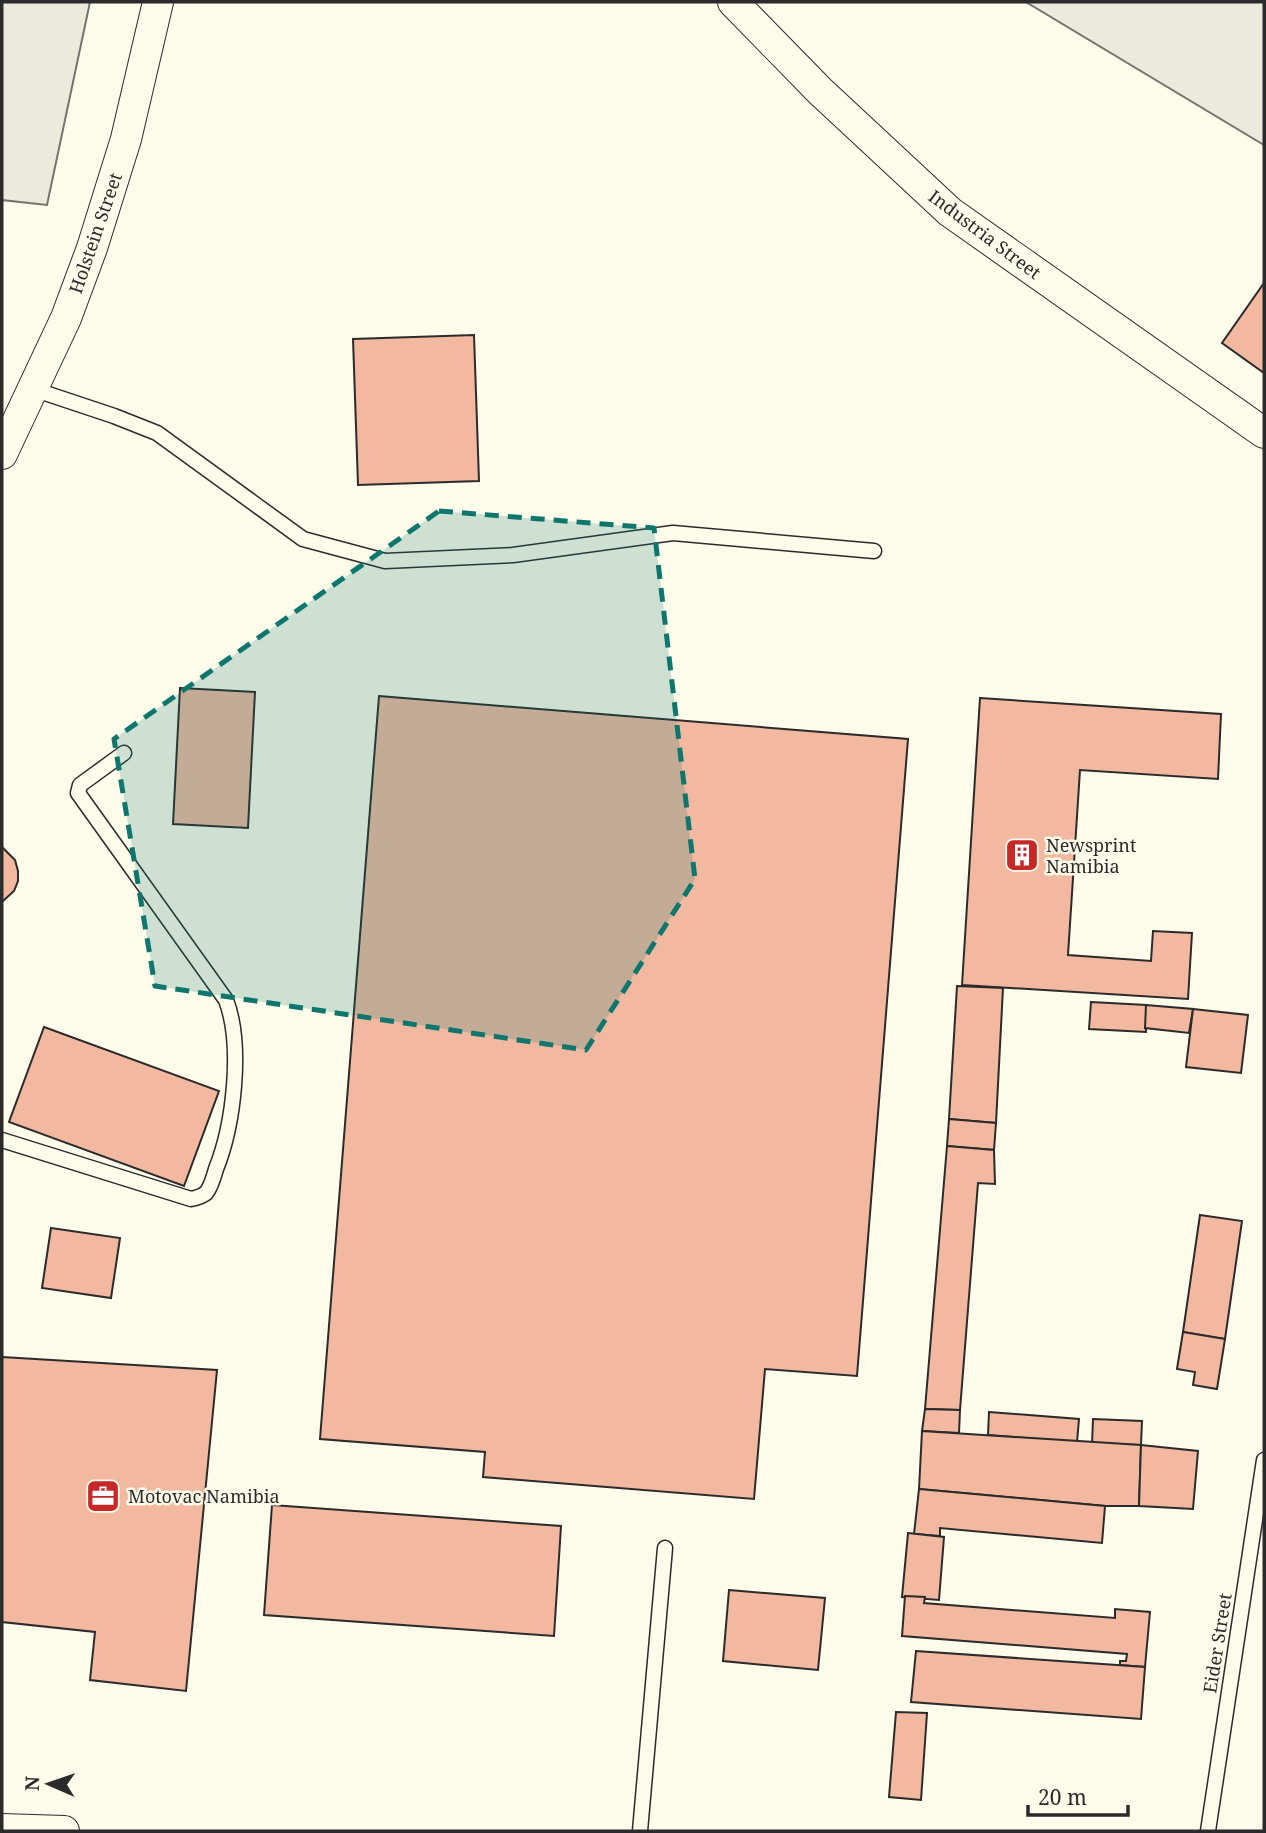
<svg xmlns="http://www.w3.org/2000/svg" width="1266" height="1833" viewBox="0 0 1266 1833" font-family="'Noto Serif',serif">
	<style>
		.green { fill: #ecebdb; stroke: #74746e; stroke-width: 2 }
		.building { fill: #f2b8a0; stroke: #2b2b2b; stroke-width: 2 }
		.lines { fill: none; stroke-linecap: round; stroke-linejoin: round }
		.service-casing { stroke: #2b2b2b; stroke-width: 17 }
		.minor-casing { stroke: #2b2b2b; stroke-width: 32 }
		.service { stroke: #fdfbea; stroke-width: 14 }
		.minor { stroke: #fdfbea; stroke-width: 30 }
		.marked { fill: #0f766e; fill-opacity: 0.2; stroke: #0f766e; stroke-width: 5; stroke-dasharray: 14 9; stroke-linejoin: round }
		.labels { text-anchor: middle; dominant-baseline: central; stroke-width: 5; stroke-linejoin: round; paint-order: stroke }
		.street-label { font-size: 18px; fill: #2b2b2b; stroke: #fdfbea }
		.poi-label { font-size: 18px; fill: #2b2b2b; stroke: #fdfbea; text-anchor: start }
	</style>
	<rect width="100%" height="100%" fill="#fdfbea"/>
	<g class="green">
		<polygon points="2,2 90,2 47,205 2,200"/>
		<polygon points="1026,2 1264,2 1264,145"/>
	</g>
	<g class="building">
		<polygon points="1264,283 1264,373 1222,343"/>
		<polygon points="474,335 479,481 358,485 353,339"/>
		<polygon points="180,688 255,692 248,828 173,824"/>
		<polygon points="379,696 908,739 857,1376 765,1369 754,1499 483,1477 485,1452 320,1439"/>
		<polygon points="980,698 1221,714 1218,779 1080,770 1068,955 1151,961 1153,931 1192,933 1188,999 962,985"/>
		<polygon points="2,847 15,860 18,871 18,881 14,891 2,902"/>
		<polygon points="957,986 1003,988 996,1123 949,1119"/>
		<polygon points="1091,1002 1146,1005 1146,1032 1089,1029"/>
		<polygon points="1146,1005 1193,1009 1189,1033 1145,1028"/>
		<polygon points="1193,1009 1248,1015 1241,1073 1186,1067"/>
		<polygon points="44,1027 219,1091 184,1186 9,1122"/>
		<polygon points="949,1119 996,1123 994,1150 947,1146"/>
		<polygon points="947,1146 994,1150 995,1184 978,1183 960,1410 925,1409"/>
		<polygon points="1200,1215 1242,1221 1225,1339 1183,1332"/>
		<polygon points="51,1228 120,1238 111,1298 42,1288"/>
		<polygon points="1183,1332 1225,1339 1217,1389 1193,1385 1195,1372 1177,1369"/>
		<polygon points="2,1357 217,1370 186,1691 90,1680 95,1632 2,1622"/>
		<polygon points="925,1409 960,1410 959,1433 922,1431"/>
		<polygon points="989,1412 1079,1419 1077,1442 988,1435"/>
		<polygon points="1093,1419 1142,1421 1141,1445 1092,1444"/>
		<polygon points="922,1431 1141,1445 1139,1506 1105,1506 919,1489"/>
		<polygon points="1141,1445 1198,1451 1193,1509 1139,1506"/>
		<polygon points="919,1489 1105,1506 1102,1543 940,1528 940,1536 914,1534"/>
		<polygon points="272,1505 561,1526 554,1636 264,1615"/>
		<polygon points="908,1533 944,1537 939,1600 902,1597"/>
		<polygon points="729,1590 825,1598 818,1670 723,1661"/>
		<polygon points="905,1596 925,1597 924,1603 1115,1618 1115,1609 1150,1612 1145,1667 1120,1665 1120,1661 1126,1661 1127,1654 902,1636"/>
		<polygon points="916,1651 1145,1667 1141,1719 911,1702"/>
		<polygon points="896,1712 927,1713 921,1800 889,1797"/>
	</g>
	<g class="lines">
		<g class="service-casing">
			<g id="service">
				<polyline points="33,389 114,416 157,433 303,539 385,561 513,555 673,533 874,551"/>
				<path d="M2 1140 191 1199C196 1198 201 1197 206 1193 211 1187 214 1176 216 1169 234 1124 243 1045 226 1000L78 793 80 785 124 753"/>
				<polyline points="640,1831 665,1548"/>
				<polyline points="1208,1831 1264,1460"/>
			</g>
		</g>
		<g class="minor-casing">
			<g id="minor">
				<polyline points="733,2 820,91 950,212 1264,433"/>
				<polyline points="2,454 66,318 92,248 126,139 158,2"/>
				<polyline points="2,1829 64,1831"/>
			</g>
		</g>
		<use href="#service" class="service"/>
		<use href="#minor" class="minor"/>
	</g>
	<path class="marked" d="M439 511 654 528 695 879 586 1050 155 986 114 739Z"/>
	<defs>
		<g id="building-square" transform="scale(1.75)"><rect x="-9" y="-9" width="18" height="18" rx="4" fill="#c62828" stroke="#fdfbea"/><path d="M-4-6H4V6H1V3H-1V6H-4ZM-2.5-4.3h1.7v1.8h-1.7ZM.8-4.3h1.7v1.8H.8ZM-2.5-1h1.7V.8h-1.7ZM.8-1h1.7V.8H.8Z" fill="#fff"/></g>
		<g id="office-square" transform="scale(1.75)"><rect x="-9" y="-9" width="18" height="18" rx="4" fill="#c62828" stroke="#fdfbea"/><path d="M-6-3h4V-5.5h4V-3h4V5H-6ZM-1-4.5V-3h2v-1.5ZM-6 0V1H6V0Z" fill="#fff"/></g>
	</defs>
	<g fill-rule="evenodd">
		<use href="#building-square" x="1022" y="855"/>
		<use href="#office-square" x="103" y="1496"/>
	</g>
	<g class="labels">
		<g class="street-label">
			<text transform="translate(95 233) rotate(-71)">Holstein Street</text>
			<text transform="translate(985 234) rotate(37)">Industria Street</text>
			<text transform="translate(1217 1643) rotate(-81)">Eider Street</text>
		</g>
		<g class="poi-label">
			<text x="1046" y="845">Newsprint<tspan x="1046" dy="21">Namibia</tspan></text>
			<text x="128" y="1496">Motovac Namibia</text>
		</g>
	</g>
	<rect width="1266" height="1833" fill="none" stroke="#2b2b2b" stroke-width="7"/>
	<g transform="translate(49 1784) rotate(272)" stroke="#fdfbea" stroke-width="5" paint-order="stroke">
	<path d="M0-5L12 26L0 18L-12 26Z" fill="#2b2b2b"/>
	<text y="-10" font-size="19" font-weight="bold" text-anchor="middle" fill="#2b2b2b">N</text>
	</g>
	<path d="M1028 1805v10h100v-10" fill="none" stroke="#2b2b2b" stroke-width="3.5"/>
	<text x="1038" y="1805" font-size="21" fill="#2b2b2b" stroke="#fdfbea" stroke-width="5" paint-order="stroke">20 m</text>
</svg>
